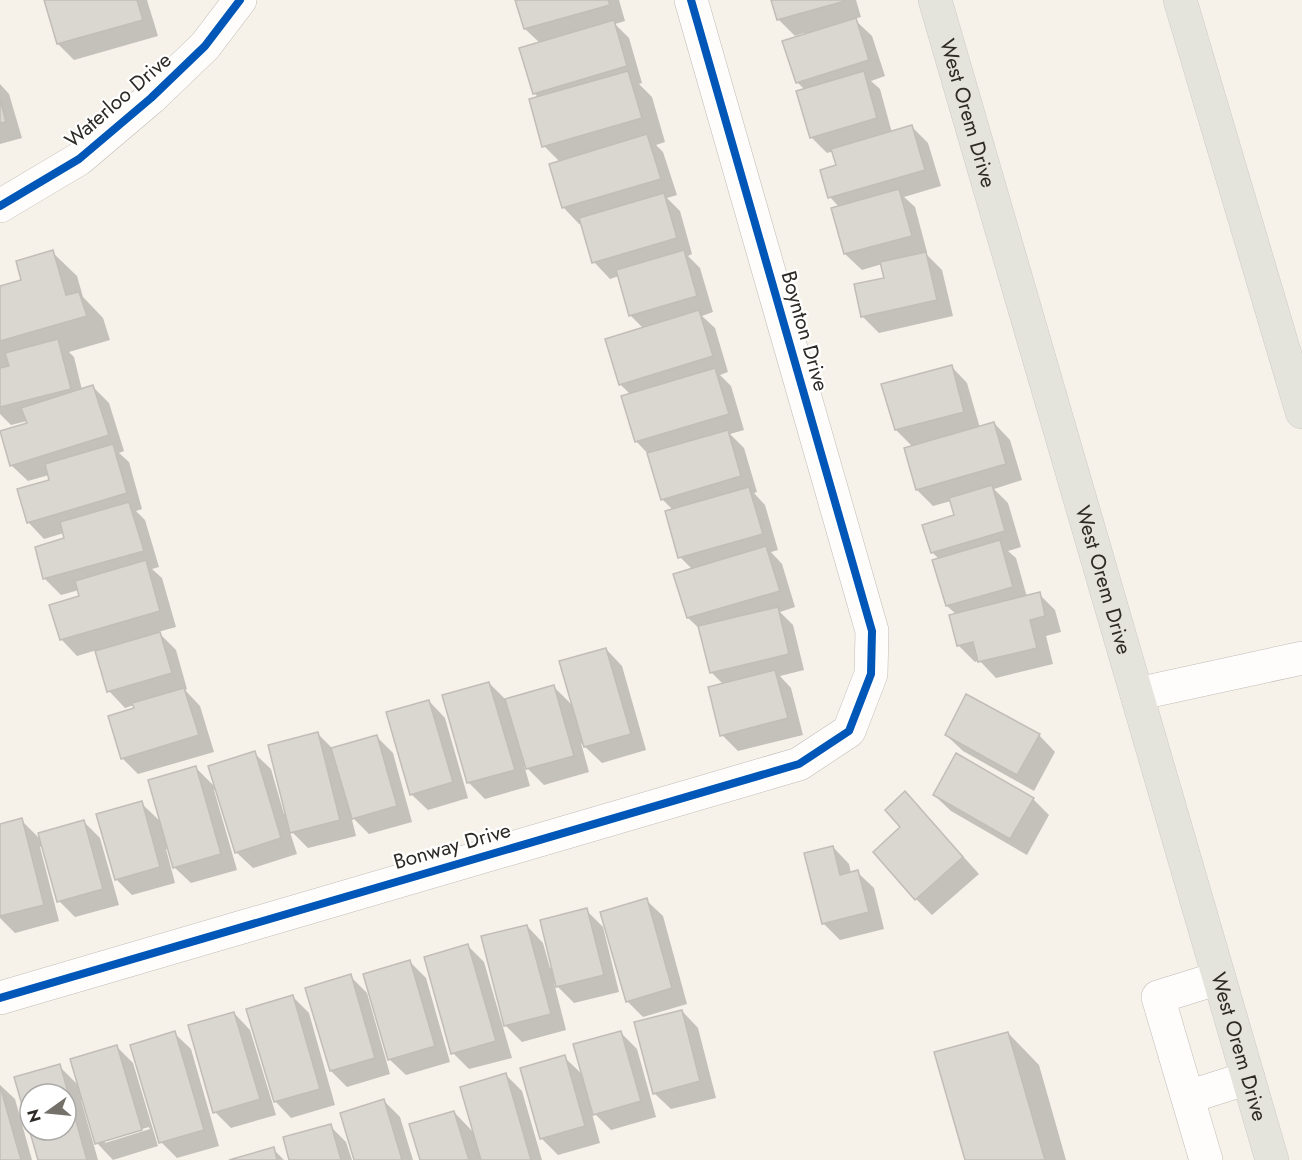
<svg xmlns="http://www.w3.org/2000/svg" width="1302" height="1160" viewBox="0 0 1302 1160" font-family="Jost,sans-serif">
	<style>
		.shadow { fill: #0003; fill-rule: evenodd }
		.building { fill: #dad6d0; stroke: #c3bdb8; stroke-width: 1.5; fill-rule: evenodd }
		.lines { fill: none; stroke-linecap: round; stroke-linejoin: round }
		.minor-casing { stroke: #c0bcb6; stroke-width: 34 }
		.major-casing { stroke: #cecbc7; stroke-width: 34 }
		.minor { stroke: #fefdfc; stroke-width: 33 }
		.major { stroke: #e4e3dc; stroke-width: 33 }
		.cycleway-casing { stroke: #fff; stroke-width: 11 }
		.cycleway { stroke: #0057b8; stroke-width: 8 }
		.labels { text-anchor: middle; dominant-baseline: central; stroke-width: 4.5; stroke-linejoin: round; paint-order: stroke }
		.street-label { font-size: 21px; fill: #2e2a25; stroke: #fff }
	</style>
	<rect width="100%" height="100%" fill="#f6f1e9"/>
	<g class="shadow">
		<polygon points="45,0 147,0 158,36 74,60 58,44"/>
		<polygon points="517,0 619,0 625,21 615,24 629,38 642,83 639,84 652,97 665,142 656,145 663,152 677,195 667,198 680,211 692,254 688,256 700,268 713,312 702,316 715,328 728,372 720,375 731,386 744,430 730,434 744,448 757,492 754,493 765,505 778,550 771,552 782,564 795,607 780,612 793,625 804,670 780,676 791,688 803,735 738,751 722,735 723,684 712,673 701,630 688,618 675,575 693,570 680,557 673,510 662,499 649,455 636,441 631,395 620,384 644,329 630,315 619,276 610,279 594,262 582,223 579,224 563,207 560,162 544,146 539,98 534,93 540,43 525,29"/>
		<polygon points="773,0 856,0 861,17 854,19 872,36 885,76 871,81 880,89 892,133 912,127 928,143 941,186 904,197 915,207 927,252 925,253 942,270 953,316 879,333 863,317 855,286 886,279 882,264 862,270 845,254 839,207 830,197 838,166 834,151 827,153 811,137 805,90 797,82 805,36 804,33 795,36 778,19"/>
		<polygon points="0,84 9,94 22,138 0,144"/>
		<polygon points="52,252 77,276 83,297 103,318 110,340 69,352 74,357 82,390 93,387 109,403 124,451 119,453 129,462 142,509 136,511 145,520 159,567 152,569 162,578 176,627 158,632 176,650 187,689 185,690 200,706 214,752 138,774 122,758 136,709 134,705 125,708 109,691 97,650 77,656 61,639 81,597 79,590 61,595 45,579 66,539 64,533 44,539 28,522 51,481 49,475 28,481 11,465 29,424 27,421 11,425 0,414 0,287 23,281"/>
		<polygon points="951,366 967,383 980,428 994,423 1010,440 1022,480 994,489 1008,503 1021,547 1008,551 1016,558 1027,597 1039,594 1055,610 1061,632 1046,636 1053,664 996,678 979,660 975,662 958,645 956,614 947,606 939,559 932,552 956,516 951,501 933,506 917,490 906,449 913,447 896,430"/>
		<polygon points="606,649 622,666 646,750 602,763 581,743 589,772 544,785 524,765 530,786 485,799 468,782 489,683 506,700 553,686 574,707"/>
		<polygon points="429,701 445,718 468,798 428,810 411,794"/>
		<polygon points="318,734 333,749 376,736 393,753 412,822 369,834 351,816 356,836 308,848 289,829 297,854 253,868 236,852 216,789 214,790 237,870 191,883 174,867 169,849 166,849 175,883 132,895 116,879 141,803 162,823 196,768 216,788 254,753 271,769 284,814 287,813"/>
		<polygon points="946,735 1039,735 1055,752 1034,791 963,751"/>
		<polygon points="934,795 1033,799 1049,815 1027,855 951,811"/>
		<polygon points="921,810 979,874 932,915 916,899"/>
		<polygon points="21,820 41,840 84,822 100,838 119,905 75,917 59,901 43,846 40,847 59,921 15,933 0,918 0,825"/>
		<polygon points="833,847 849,864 851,873 857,872 874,888 884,929 840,940 824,924 806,854"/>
		<polygon points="646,900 663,916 687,1004 643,1017 627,1001"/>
		<polygon points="586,910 603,927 619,992 574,1003 554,983 566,1030 522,1042 505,1025 527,926 543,943 550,968 553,967"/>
		<polygon points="468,946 484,962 512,1058 469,1069 453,1053"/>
		<polygon points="410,962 426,978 450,1062 406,1075 389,1059"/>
		<polygon points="350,976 367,993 390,1074 347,1087 331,1071"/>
		<polygon points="293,997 309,1013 335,1105 291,1118 275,1101"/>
		<polygon points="682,1011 698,1028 716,1098 671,1109 654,1093"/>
		<polygon points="234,1013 250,1030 276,1115 231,1128 215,1112"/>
		<polygon points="620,1032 637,1049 656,1117 611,1130 591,1110 600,1143 558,1155 541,1138 564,1057 584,1076"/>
		<polygon points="174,1033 191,1049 219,1146 177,1158 161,1142"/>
		<polygon points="1008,1033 1039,1065 1066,1160 966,1160"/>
		<path d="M117 1047 133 1063 158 1146 113 1160 97 1143 83 1099 81 1100 98 1160H40L31 1130H66V1094H30V1127L16 1078 59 1066 79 1086ZM149 1127 150 1129 105 1143V1140Z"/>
		<polygon points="506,1075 522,1091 542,1160 421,1160 454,1112 474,1133"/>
		<polygon points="0,1085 15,1099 32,1160 0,1160"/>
		<polygon points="384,1101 400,1117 413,1160 355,1160"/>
		<polygon points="330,1126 346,1142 352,1160 291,1160"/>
		<polygon points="273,1149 284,1160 234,1160"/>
	</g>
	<g class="building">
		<polygon points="44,0 137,0 143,20 57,44"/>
		<polygon points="515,0 608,0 610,5 524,29"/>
		<polygon points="771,0 845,0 845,1 777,20"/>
		<polygon points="856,18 869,60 796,83 782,41"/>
		<polygon points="614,20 627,66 533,94 519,48"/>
		<polygon points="628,71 642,118 542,147 529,99"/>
		<polygon points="864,71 877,118 810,138 796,91"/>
		<polygon points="0,99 6,122 0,123"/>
		<polygon points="912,125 925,170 828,198 820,170 836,165 831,149"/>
		<polygon points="647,134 661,179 562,208 549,164"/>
		<polygon points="899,189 912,236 844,254 831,208"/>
		<polygon points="664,193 677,238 592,263 579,218"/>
		<polygon points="53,250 66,295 79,292 87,316 0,341 0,286 21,280 16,261"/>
		<polygon points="684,250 697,296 629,316 616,270"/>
		<polygon points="926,252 937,300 861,317 854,284 884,278 880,262"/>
		<polygon points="699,310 713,356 619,385 605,339"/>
		<polygon points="58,339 71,389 0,407 0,368 9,366 5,353"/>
		<polygon points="952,365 964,412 895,430 881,384"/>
		<polygon points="715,368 729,414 635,442 621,396"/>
		<polygon points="93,385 109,435 10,466 0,431 27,423 21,408"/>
		<polygon points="994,422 1006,464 916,490 904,448"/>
		<polygon points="728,430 741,476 661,500 647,453"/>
		<polygon points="113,444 127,493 27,523 17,489 49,480 45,464"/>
		<polygon points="992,485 1005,531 931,553 922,525 954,515 949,498"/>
		<polygon points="749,487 763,534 678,558 665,511"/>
		<polygon points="129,502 144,551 43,579 35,547 64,538 60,522"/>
		<polygon points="1000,540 1013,587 946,606 932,560"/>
		<polygon points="766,546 780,591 687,618 673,574"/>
		<polygon points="146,560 160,611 60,640 49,605 79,596 75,581"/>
		<polygon points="1040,592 1045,616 1030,620 1037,648 978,662 973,642 957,646 949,615"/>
		<polygon points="778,607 789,654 710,673 698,626"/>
		<polygon points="160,632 172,673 107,692 95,651"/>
		<polygon points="606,648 631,734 584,747 559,661"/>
		<polygon points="775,670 788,718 720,736 708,687"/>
		<polygon points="489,682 515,770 467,783 442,695"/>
		<polygon points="554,685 574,756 526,769 505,699"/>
		<polygon points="184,688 199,735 121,759 108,716 134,708 132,703"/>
		<polygon points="966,694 1040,734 1017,775 945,735"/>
		<polygon points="429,700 453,782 410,795 386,712"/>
		<polygon points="318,732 340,820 290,833 268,745"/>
		<polygon points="377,735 397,806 352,819 331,748"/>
		<polygon points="255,751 281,838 235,853 208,766"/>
		<polygon points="956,753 1034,798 1010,839 933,795"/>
		<polygon points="196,766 221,854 173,868 148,780"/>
		<polygon points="905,791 963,857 915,900 873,852 900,827 885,810"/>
		<polygon points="142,801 160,867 115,880 96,814"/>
		<polygon points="22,818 44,905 0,916 0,824"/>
		<polygon points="84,820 103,889 57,902 38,833"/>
		<polygon points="833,846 840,875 858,870 869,912 822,924 804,853"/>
		<polygon points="647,898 672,988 626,1002 600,912"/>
		<polygon points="587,908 604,975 556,987 540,920"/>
		<polygon points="527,925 551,1014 504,1026 481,936"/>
		<polygon points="468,944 496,1041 451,1054 424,957"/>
		<polygon points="410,960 435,1046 388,1060 363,974"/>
		<polygon points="351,974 375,1058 330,1071 305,988"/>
		<polygon points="293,995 320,1089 274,1102 246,1009"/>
		<polygon points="682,1010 700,1081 653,1094 634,1022"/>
		<polygon points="234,1012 260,1099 213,1113 188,1025"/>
		<polygon points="175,1031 204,1130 159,1143 130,1045"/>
		<polygon points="621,1031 641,1101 593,1115 573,1044"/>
		<polygon points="1008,1032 1045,1160 965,1160 934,1052"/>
		<polygon points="117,1045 142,1130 95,1144 70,1059"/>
		<polygon points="565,1055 585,1126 540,1139 520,1068"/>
		<path d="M60 1064 87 1160H38L14 1077ZM30 1094H66V1130H30Z"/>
		<polygon points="506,1073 531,1160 481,1160 460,1087"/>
		<polygon points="0,1086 21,1160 0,1160"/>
		<polygon points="384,1099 402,1160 354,1160 340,1113"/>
		<polygon points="454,1111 469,1160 420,1160 409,1124"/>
		<polygon points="331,1124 341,1160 289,1160 283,1137"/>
		<polygon points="274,1147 277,1160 229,1160"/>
	</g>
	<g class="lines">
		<g class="minor-casing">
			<g id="minor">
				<polyline points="0,206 79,159 151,98 205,46 240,0"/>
				<polyline points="1137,694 1302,658"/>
				<polyline points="0,998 799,764 849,731 871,674 872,631 691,0"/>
				<polyline points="1188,1097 1248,1078"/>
				<polyline points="1206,1160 1158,997 1219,978"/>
			</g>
		</g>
		<g class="major-casing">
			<g id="major">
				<path id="s1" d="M935 0 1272 1160"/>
				<polyline points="1180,0 1302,412"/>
			</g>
		</g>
		<use href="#minor" class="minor"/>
		<use href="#major" class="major"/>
		<g class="cycleway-casing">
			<g id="cycleway">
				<polyline points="0,206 79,159 151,98 205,46 240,0"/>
				<polyline points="0,998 799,764 849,731 871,674 872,631 691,0"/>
			</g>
		</g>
		<use href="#cycleway" class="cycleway"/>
	</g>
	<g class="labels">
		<g class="street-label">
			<text transform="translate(118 100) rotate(-41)">Waterloo Drive</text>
			<text stroke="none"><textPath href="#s1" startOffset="118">West Orem Drive</textPath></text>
			<text transform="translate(805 331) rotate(74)">Boynton Drive</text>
			<text stroke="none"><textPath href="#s1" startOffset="604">West Orem Drive</textPath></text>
			<text transform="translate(452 846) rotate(-16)">Bonway Drive</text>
			<text stroke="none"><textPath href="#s1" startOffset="1090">West Orem Drive</textPath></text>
		</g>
	</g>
	<g transform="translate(48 1112) rotate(255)"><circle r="28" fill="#ffffff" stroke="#abaaa8" stroke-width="1.5"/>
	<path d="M0-4.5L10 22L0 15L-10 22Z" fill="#74706a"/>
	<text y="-9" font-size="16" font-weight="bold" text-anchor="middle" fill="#2e2a25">N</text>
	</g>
</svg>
